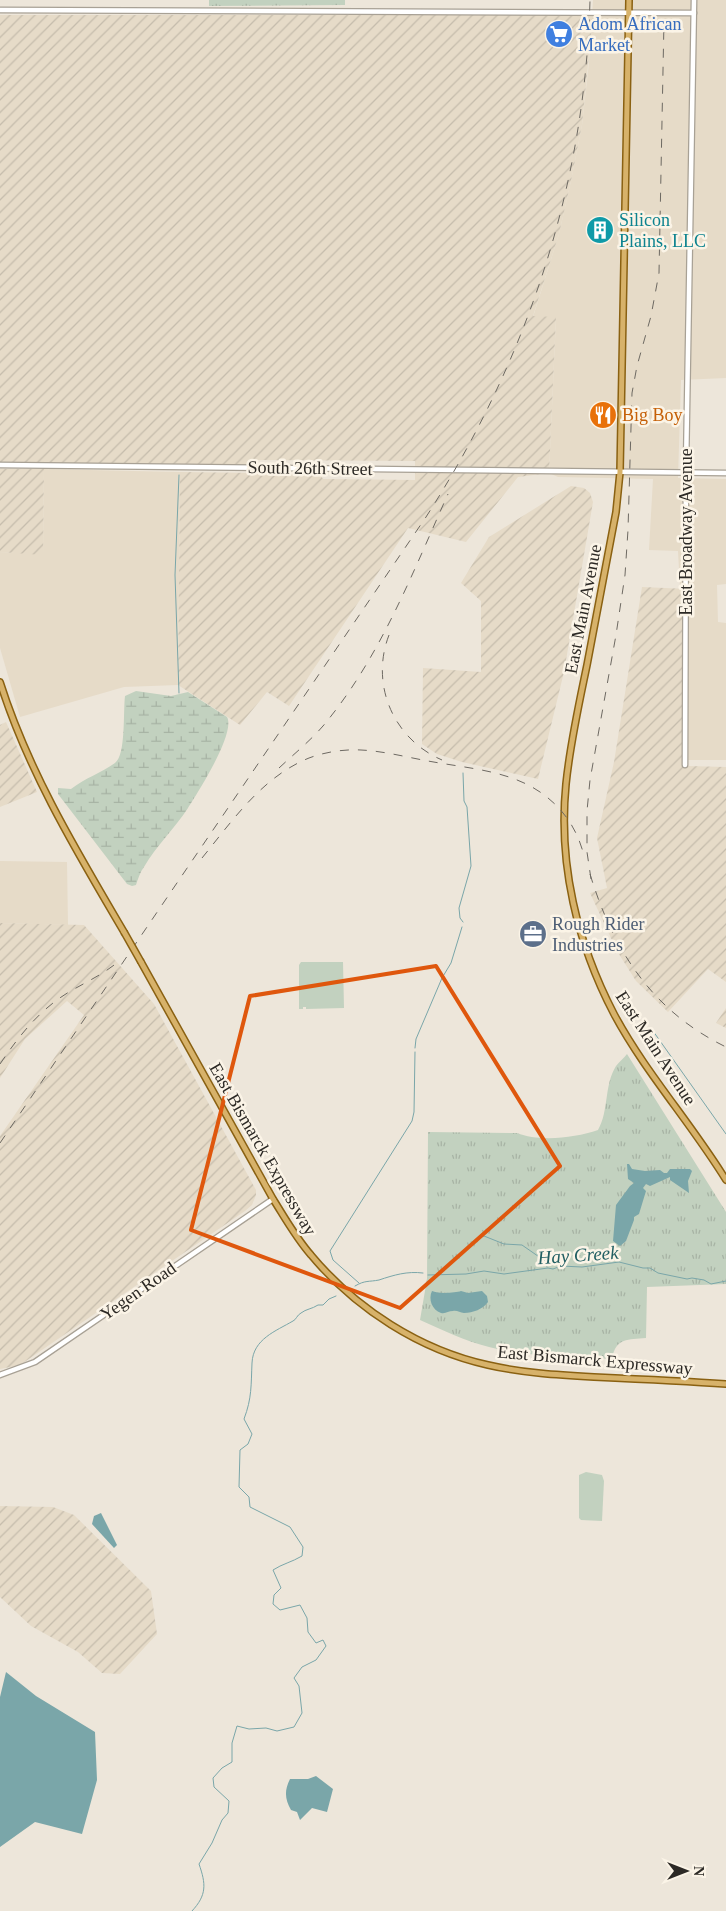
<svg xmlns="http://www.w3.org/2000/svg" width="726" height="1911" viewBox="0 0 726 1911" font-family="Georgia,serif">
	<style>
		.built { fill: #e6dbc8 }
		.industrial { fill: url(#industrial-furrows) }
		.grass { fill: #c2d1bf }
		.wetland { fill: url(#wetland-marsh) }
		.park { fill: url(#park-tufts) }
		.water { fill: #7aa6a9 }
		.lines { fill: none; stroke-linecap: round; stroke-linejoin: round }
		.stream { stroke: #7aa6a9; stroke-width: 1 }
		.secondary-casing { stroke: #a8a195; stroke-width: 7 }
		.primary-casing { stroke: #8a6112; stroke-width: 8 }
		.secondary { stroke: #fff; stroke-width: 4.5 }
		.primary { stroke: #d7b26a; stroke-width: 5 }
		.rail { stroke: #6d6962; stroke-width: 1; stroke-dasharray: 9 9; stroke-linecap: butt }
		.primary-bridge-casing { stroke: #8a6112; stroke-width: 8; stroke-linecap: butt }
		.primary-bridge { stroke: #d7b26a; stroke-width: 5 }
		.marked { fill: none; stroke: #df570d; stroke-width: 4; stroke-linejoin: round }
		.labels { text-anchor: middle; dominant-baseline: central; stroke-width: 5; stroke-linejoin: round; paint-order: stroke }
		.shop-label { font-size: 18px; fill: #366cbe; stroke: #fbf4e7; text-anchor: start }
		.culture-label { font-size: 18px; fill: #0d838f; stroke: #fbf4e7; text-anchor: start }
		.food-label { font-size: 18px; fill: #c56008; stroke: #fbf4e7; text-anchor: start }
		.street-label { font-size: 18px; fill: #2c2925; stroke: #fbf4e7 }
		.service-label { font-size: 18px; fill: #4e5e75; stroke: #fbf4e7; text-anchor: start }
		.water-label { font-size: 19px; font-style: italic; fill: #215e62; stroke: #fbf4e7 }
	</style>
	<defs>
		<pattern id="industrial-furrows" width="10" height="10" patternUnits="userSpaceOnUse" patternTransform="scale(1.25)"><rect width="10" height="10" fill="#e6dbc8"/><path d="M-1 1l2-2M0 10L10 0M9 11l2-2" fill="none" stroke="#c5bcac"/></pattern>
		<pattern id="wetland-marsh" width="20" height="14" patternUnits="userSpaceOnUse" patternTransform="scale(1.25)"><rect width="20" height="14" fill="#c2d1bf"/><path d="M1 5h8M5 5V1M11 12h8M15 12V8" fill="none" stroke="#a7b3a4"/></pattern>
		<pattern id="park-tufts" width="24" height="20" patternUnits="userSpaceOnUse" patternTransform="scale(1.25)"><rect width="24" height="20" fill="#c2d1bf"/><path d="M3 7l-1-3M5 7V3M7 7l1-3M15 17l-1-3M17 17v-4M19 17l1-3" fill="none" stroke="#a7b3a4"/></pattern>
	</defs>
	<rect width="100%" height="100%" fill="#ede6da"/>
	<g class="built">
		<polygon points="593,0 726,0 726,378 681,380 678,478 726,479 726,584 717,585 718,622 726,623 726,760 688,760 688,589 680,588 678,551 649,550 653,479 558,477 549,473 556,318 533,317 559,234 571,181 582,125 589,62"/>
		<polygon points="44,469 180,472 178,685 124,687 20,717 0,648 0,552 43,554"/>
		<polygon points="0,861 67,862 68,925 0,923"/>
	</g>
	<g class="industrial">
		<polygon points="0,15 593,15 582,125 571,181 559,234 533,316 556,317 549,473 518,477 466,542 408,528 289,706 267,692 240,725 178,685 180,472 320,474 323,479 415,480 415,461 252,460 251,465 0,464"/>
		<polygon points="0,469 44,469 43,555 0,552"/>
		<polygon points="571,486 584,488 590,493 593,502 564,672 538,779 462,762 437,754 422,744 423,668 481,672 481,601 461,583 489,537"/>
		<polygon points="642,587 688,589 688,766 726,767 726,982 708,969 668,1012 636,981 617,951 590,893 607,888 597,838 614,762"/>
		<polygon points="6,722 37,792 0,807 0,725"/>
		<polygon points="0,923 84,925 154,1004 256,1190 256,1195 252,1205 245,1211 20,1365 0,1369 0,1136 84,1015 67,1001 25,1039 0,1078"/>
		<polygon points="726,1008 726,1028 716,1023"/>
		<polygon points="0,1506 53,1507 74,1515 151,1591 157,1634 120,1674 102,1673 78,1652 31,1626 0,1597"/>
	</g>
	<g class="grass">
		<polygon points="301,962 343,962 344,1008 306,1009 306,1007 303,1007 303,1009 299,1009 299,965"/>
		<polygon points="586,1472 602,1475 604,1481 602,1521 581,1520 579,1518 579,1475"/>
	</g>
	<path class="wetland" d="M136 691 171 696 188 692 227 717C236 733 198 792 188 808 175 828 156 846 144 867 140 872 138 879 136 885L132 886 127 884 58 794V788L71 789C85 778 101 773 115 763 126 755 123 712 125 696Z"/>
	<g class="park">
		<polygon points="209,0 345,0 345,5 209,6"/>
		<path d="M627 1054 726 1212V1284L647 1287 646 1338C628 1340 616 1337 612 1359 571 1357 528 1357 489 1347 465 1341 442 1330 420 1320L427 1279 428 1132 517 1133C539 1142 575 1138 598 1130 609 1111 604 1085 616 1066 619 1062 624 1058 627 1054Z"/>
	</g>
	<g class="water">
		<polygon points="627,1164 629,1164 632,1169 645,1171 660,1170 664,1173 667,1173 670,1169 690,1169 692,1171 688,1181 689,1193 670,1180 670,1177 650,1186 646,1184 643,1188 646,1191 639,1214 634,1217 634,1220 626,1241 620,1246 613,1241 616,1205 630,1186 634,1183 628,1179"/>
		<path d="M432 1291C438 1294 455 1293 461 1291L468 1293 482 1291 487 1296 488 1302C483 1309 473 1313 464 1313 460 1313 457 1310 453 1311 448 1311 446 1314 441 1313 432 1310 428 1299 432 1291Z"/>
		<polygon points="101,1513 117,1545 114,1548 92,1524 94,1516"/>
		<polygon points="6,1672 36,1696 95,1732 97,1780 82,1834 35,1822 0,1847 0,1697"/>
		<path d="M316 1776 333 1789 327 1812 312 1808 300 1820 297 1812 291 1810C285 1799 284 1791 290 1779H308Z"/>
	</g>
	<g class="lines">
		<g class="stream">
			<polyline points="179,693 175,575 179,475"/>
			<polyline points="463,773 464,801 467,807 471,866 459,908 460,918 463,922"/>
			<polyline points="653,1031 726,1134"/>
			<polyline points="415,1048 416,1039 442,978 451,963 462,927"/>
			<polyline points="477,1242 479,1238 484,1236 504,1244 522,1245 545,1261 547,1267"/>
			<polyline points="428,1275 466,1274 484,1271 504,1274 548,1268 553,1269 561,1266 582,1267 619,1262 643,1268 650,1268 658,1273 687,1279 692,1278 704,1280 711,1284 726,1281"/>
			<polyline points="359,1283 333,1260 330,1251 412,1121 414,1112 415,1052"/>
			<path d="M355 1286C365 1280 369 1282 379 1280 394 1275 407 1271 423 1273"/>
			<path d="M192 1911C207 1895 206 1884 199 1864L212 1843 222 1820 228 1813 229 1801 214 1787 213 1778 222 1768 232 1762V1743L237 1726 249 1729 266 1728 277 1731 294 1727 302 1713 299 1686 294 1678 302 1667 316 1660 326 1646 323 1640 316 1643 308 1632 307 1618 300 1605 280 1610 273 1604 274 1595 281 1588 273 1570C282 1564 292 1562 302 1556L303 1547 290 1527 250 1507 249 1497 239 1487 240 1450 248 1444 252 1434 244 1419C252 1398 251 1385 252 1363 253 1339 276 1331 293 1321 296 1320 297 1315 301 1313 306 1309 312 1309 318 1305H323L329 1299 336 1296"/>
		</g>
		<g class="secondary-casing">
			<g id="secondary">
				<polyline points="0,10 694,13"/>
				<polyline points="0,465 726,473"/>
				<polyline points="685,765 686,467 694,0"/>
				<polyline points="0,1375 35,1362 273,1199"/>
			</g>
		</g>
		<g class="primary-casing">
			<g id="primary">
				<path d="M629 0 620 472 616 512C606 563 597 614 587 665 579 704 570 744 566 784 558 864 577 943 614 1014 645 1072 691 1123 726 1180"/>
				<path d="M0 682C28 771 77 852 124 932"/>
				<path d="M141 962 273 1199C285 1218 296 1238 311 1255 356 1309 420 1350 488 1365 523 1373 558 1375 594 1377 638 1379 682 1381 726 1384"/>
			</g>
		</g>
		<use href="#secondary" class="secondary"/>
		<use href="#primary" class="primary"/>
		<g class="rail">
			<path d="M389 635C370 684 393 739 442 760"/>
			<path d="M279 768C294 754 310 741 323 726 380 658 412 574 448 494"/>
			<path d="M202 858C233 820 262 777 309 758 325 752 344 749 361 750 383 751 406 757 428 761 465 768 508 770 540 792 562 807 576 827 583 852"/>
			<path d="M590 874C613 950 652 1011 726 1047"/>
			<polyline points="591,879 587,852 587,811 590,780 616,635 625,575 628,530 632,393 637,366 651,316 659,273 664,20"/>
			<path d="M0 1064C19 1036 39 1010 69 992 86 982 104 974 119 961"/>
			<path d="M0 1143 426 517C527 360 585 187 590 0"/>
		</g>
		<g class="primary-bridge-casing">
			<polyline id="primary-bridge" points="124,932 141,962"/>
		</g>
		<use href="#primary-bridge" class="primary-bridge"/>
	</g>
	<path class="marked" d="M436 966 560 1166 400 1308 191 1230 250 996Z"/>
	<defs>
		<g id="supermarket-disc" transform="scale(1.4375)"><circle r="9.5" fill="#3f7fe0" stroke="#fbf4e7"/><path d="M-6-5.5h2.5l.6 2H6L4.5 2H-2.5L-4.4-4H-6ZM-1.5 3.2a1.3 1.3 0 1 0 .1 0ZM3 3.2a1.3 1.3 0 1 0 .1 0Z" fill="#fff"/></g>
		<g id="building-disc" transform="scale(1.4375)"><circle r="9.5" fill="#0f9aa8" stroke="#fbf4e7"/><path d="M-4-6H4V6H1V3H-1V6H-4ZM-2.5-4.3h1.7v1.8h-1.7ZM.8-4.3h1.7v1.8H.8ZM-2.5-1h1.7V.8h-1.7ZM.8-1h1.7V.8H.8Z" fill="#fff"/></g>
		<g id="restaurant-disc" transform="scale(1.4375)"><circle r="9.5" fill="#e8710a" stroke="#fbf4e7"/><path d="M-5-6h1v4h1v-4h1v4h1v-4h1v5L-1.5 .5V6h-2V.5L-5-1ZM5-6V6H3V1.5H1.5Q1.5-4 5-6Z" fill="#fff"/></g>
		<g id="office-disc" transform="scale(1.4375)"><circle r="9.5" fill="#5c6f8a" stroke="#fbf4e7"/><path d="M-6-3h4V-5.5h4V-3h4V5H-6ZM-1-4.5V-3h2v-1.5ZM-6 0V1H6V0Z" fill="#fff"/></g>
	</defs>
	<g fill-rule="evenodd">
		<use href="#supermarket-disc" x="559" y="34"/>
		<use href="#building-disc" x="600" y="230"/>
		<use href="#restaurant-disc" x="603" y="415"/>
		<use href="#office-disc" x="533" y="934"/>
	</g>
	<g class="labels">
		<g class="shop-label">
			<text x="578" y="24">Adom African<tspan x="578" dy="21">Market</tspan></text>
		</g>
		<g class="culture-label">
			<text x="619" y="220">Silicon<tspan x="619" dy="21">Plains, LLC</tspan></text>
		</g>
		<g class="food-label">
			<text x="622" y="415">Big Boy</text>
		</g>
		<g class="street-label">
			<text transform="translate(310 468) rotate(1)">South 26th Street</text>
			<text transform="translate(686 532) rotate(-90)">East Broadway Avenue</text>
			<text transform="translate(583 609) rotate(-79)">East Main Avenue</text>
			<text transform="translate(656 1048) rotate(57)">East Main Avenue</text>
			<text transform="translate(263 1149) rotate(60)">East Bismarck Expressway</text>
			<text transform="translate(138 1291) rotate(-35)">Yegen Road</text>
			<text transform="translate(595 1360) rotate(5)">East Bismarck Expressway</text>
		</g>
		<g class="service-label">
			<text x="552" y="924">Rough Rider<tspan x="552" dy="21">Industries</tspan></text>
		</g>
		<g class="water-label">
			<text transform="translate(578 1255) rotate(-4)">Hay Creek</text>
		</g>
	</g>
	<g transform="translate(686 1871) rotate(90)" stroke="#fbf4e7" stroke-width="4" paint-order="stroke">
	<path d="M0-4L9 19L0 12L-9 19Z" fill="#2c2925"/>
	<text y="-8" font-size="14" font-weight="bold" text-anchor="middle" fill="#2c2925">N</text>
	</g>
</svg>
